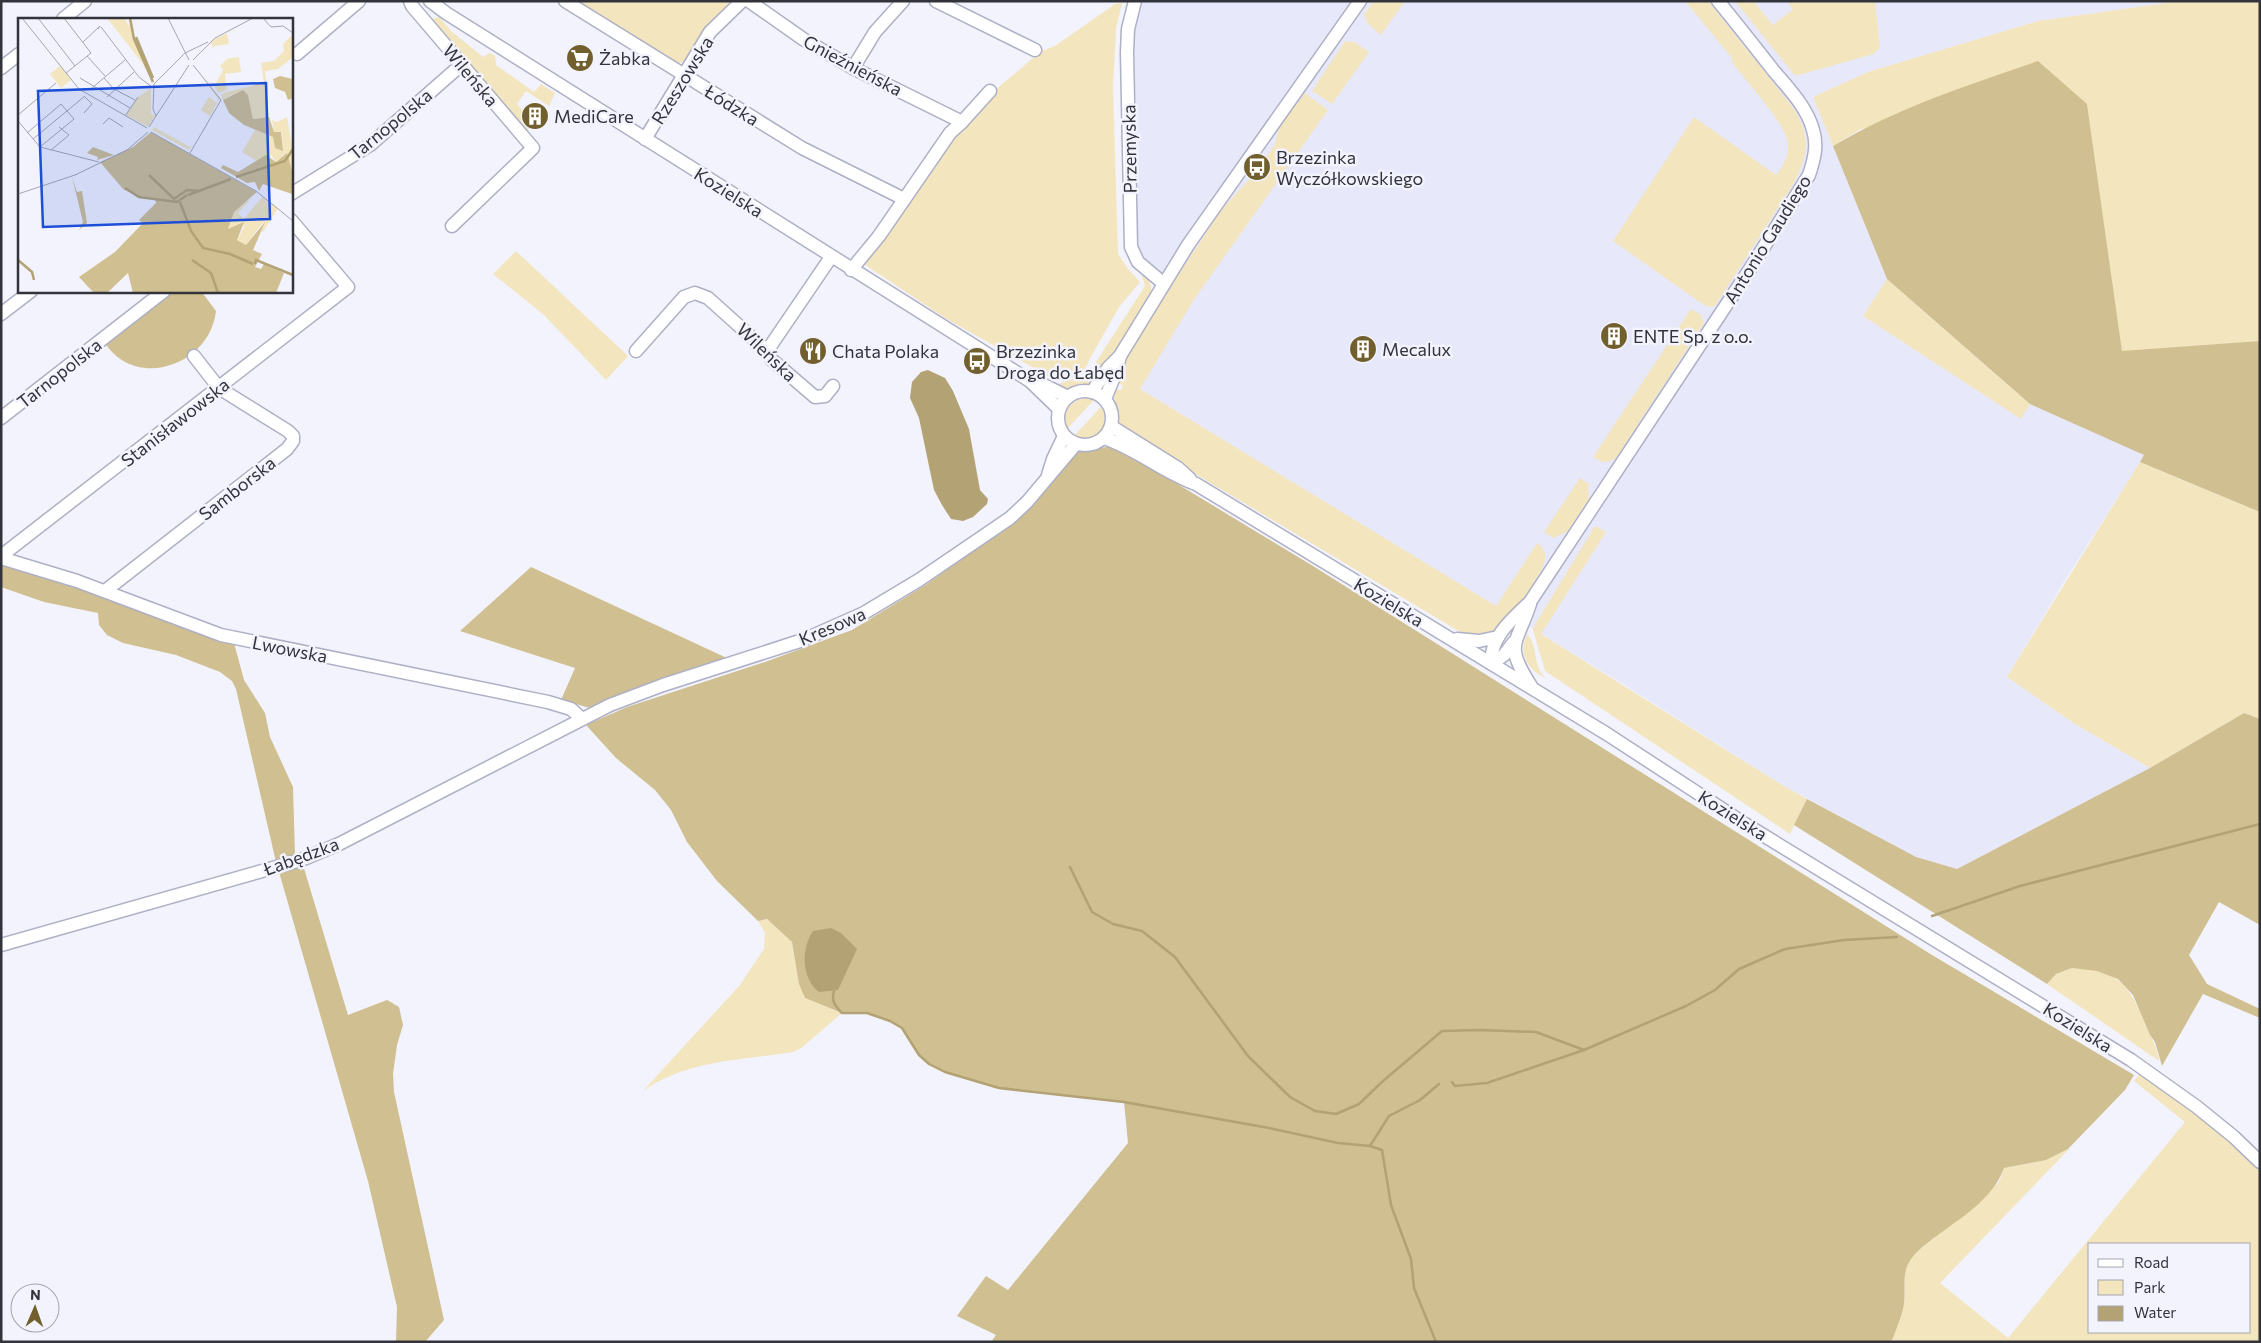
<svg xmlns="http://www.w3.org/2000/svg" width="2261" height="1343" viewBox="0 0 2261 1343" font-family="Commissioner,sans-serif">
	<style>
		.built { fill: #e7e8fa }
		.green { fill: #f3e5be; fill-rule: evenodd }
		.forest { fill: #d0bf90 }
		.water { fill: #b2a274 }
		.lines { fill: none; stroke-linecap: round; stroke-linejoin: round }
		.stream { stroke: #b2a274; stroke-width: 2.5 }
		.minor-casing { stroke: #aeb0c5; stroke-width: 15 }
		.minor { stroke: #fff; stroke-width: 12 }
		.labels { text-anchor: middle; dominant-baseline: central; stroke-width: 5; stroke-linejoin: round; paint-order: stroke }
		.poi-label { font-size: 18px; fill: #32333b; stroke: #f2f3fc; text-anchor: start }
		.street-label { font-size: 18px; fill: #32333b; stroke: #f2f3fc }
		.inset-river { fill: none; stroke: #b2a274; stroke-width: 2.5 }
		.inset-road { fill: none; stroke: #a5a6af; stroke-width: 1 }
		.view { fill: #1d4ed8; fill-opacity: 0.15; stroke: #1d4ed8; stroke-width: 2.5 }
		.inset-edge { fill: none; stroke: #32333b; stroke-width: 2.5 }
	</style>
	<rect width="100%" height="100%" fill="#f2f3fc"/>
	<polygon class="built" points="1142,1 2181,1 2038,21 1868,72 1813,97 1887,279 1863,316 2020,418 2030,404 2145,455 2065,580 2007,677 2075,724 2150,768 1957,869 1917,858 1782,785 1631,689 1140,389 1153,367 1165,281 1149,271 1138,248 1138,242 1134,30"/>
	<g class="green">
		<polygon points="572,1 737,1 707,31 685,61 674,64"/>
		<polygon points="1374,1 1405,1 1381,35 1368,24 1364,15"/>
		<path d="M1685 1H1708L1791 105C1812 136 1809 155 1792 186L1715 306 1708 307 1701 303 1613 241 1694 117 1776 175C1784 166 1791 152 1787 139 1781 118 1746 82 1732 62V58Z"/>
		<polygon points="1735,1 1753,1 1773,25 1793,9 1787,1 1875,1 1880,47 1874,54 1795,76"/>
		<polygon points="2181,1 2260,1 2260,341 2122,352 2087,104 1861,129 1833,146 1813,97 1868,72 2038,21"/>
		<path d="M1122 3 1116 29 1113 88 1118 254 1128 269 1140 282 1119 307 1088 362C1086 373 1068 380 1057 381L945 318 861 262 950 137 993 92 1040 52 1055 46 1115 4Z"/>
		<polygon points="439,17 451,31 483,57 490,53 495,56 496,65 534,92 541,84 555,93 549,106 526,91 517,104 537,127 527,130 520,127 432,19"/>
		<polygon points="1345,41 1354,42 1369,52 1332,104 1312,91"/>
		<path d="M1305 93 1328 110 1193 301 1140 389 1496 606 1537 543C1543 548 1546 552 1545 560 1544 572 1505 627 1494 633 1487 636 1475 635 1467 636L1125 432 1118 423 1113 389 1121 390 1123 387 1117 379 1138 336 1222 209 1257 171 1274 146 1280 125Z"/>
		<polygon points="516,251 628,356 606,380 544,315 493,274"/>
		<path d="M1141 272C1148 277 1152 284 1151 292L1104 370 1096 365V362L1145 286Z"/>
		<polygon points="1887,279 2030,404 2021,419 1863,316"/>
		<path d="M1691 309 1701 315 1704 323 1616 458C1606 464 1603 463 1593 457Z"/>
		<path d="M1090 373 1097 378C1086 388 1071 392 1056 388L1061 383Z"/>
		<path d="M1086 398 1094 400 1067 429C1060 413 1070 401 1086 398Z"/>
		<path d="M1101 407C1112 425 1094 447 1074 436Z"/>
		<polygon points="2140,462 2260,512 2260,719 2244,713 2150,768 2075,724 2007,677"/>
		<polygon points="1580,478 1590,485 1588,487 1589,499 1568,531 1554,538 1544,532"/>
		<polygon points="1595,526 1606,532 1541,634 1782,785 1807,799 1790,834 1545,671 1533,630 1534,626"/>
		<path d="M1527 634C1539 646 1532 667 1546 678 1527 670 1518 653 1527 634Z"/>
		<path d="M767 919 792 942 797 972 805 998 842 1013 800 1049 793 1052C742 1060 686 1060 643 1091L740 985 764 949 765 933 758 921Z"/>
		<path d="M2072 968C2119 968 2129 986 2146 1025 2151 1038 2157 1047 2159 1061L2047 984 2056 974Z"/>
		<path d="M2140 1074 2260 1162V1342H1890L1893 1338C1897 1327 1902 1316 1904 1304 1906 1283 1900 1270 1916 1253L1999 1182 2004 1168 2046 1160 2070 1148 1940 1283 2008 1338 2185 1122 2134 1081ZM2090 1244H2250V1332H2090Z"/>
	</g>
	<g class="forest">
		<path d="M2038 61 2087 104 2122 351 2260 341V512L2140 462 2144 455 2030 404 1887 279 1833 146C1899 107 1966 86 2038 61Z"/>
		<path d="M170 291H201L216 311C210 365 136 391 105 343Z"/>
		<path d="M1112 446 1118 448 1313 566 1932 955 2134 1075 2125 1090 2068 1149 2046 1160 2004 1168C1990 1207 1945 1225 1916 1253 1900 1270 1906 1283 1904 1304 1902 1316 1897 1327 1893 1338L1890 1342H991L996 1335 957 1316 986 1276 1008 1290 1128 1143 1124 1102 999 1088 945 1072 929 1064 919 1055 902 1028 890 1021 867 1013H842L805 998 799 984 792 942 767 919 758 921 717 881 687 842 671 810 655 790 616 758 586 725 627 707 765 662 852 630 927 584 1006 527 1077 452Z"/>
		<polygon points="1,564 69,582 234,643 244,680 265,713 270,737 293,787 295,856 276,862 236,689 232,681 220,672 176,655 123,643 107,635 99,625 98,613 44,602 1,587"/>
		<polygon points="531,567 729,659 590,708 561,700 575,668 460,631"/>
		<polygon points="2244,713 2260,719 2260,925 2219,902 2189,955 2207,984 2260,1009 2260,1018 2203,994 2162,1066 2155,1042 2150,1035 2133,995 2118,979 2097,971 2072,968 2056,974 2047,984 1794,825 1807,799 1916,857 1957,869 2150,768"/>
		<polygon points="303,865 348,1015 387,1000 399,1007 403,1025 397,1045 393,1074 394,1092 444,1320 425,1342 396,1342 397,1307 368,1181 279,872"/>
	</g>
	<g class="water">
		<polygon points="928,370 945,378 953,391 969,429 980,490 988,499 987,504 973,517 963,521 951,519 942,505 934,490 919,418 910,398 912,382 921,372"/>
		<path d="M831 928 841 933 857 949 838 990 819 992C801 978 801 949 813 931Z"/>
	</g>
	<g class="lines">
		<g class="stream">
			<polyline points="1070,867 1092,912 1113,924 1142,931 1175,957 1248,1056 1290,1097 1315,1111 1336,1114 1359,1104 1383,1081 1442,1031 1480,1030 1536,1032 1584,1050"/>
			<polyline points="1932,916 2020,886 2260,824"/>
			<path d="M834 991C831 1001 835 1006 842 1013H867L890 1021 902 1028 919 1055 929 1064 945 1072 999 1088 1124 1102 1269 1128 1338 1143 1370 1146 1389 1116 1420 1100 1439 1084"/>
			<polyline points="1452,1082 1455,1086 1487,1083 1584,1050 1686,1006 1715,990 1739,969 1785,949 1844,940 1897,937"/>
			<polyline points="1370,1146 1382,1150 1391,1205 1411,1259 1414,1288 1436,1342"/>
		</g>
		<g class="minor-casing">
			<g id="minor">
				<polyline points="410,1 412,6 533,148 452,226"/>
				<polyline points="430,1 446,13 1030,381 1046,386 1068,397"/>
				<polyline points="565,1 802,148 904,199"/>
				<polyline points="749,1 803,39 853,68 962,122"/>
				<polyline points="936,1 1035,50"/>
				<polyline points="1135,1 1128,29 1127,53 1131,247 1138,262 1163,283"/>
				<polyline points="63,19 85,1"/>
				<polyline points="297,54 359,1"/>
				<polyline points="1,68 19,54"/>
				<polyline points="853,68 875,32 903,1"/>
				<polyline points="645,139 710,32 742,1"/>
				<polyline points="291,194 370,145 461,65"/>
				<polyline points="851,270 879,236 950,133 962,122 990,91"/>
				<polyline points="1,314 31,291"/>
				<polyline points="636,351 684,297 695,293 708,298 767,351 772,360 815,397 825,396 833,386"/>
				<polyline points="767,351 831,257"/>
				<polyline points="1030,381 1059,409"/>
				<circle cx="1085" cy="418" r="27"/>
				<polyline points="1092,392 1108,368 1120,356 1188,245 1360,1"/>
				<polyline points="1105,399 1116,372 1120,356"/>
				<polyline points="1,418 164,291"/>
				<polyline points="1111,426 1178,468 1190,479"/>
				<path d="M1104 438C1137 449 1163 472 1196 484L1607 734 1745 824 2131 1060 2197 1107 2234 1137 2260 1162"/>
				<polyline points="1048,475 1053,459 1064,436"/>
				<polyline points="1,556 348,287 291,220"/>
				<polyline points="1,558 77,581 221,635 548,702 571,709 582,719"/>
				<polyline points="105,591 287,449 293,441 293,436 288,431 219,388 194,356"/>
				<path d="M1530 604C1516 646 1504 644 1531 686"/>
				<polyline points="1457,639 1479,641 1498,637"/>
				<path d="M1492 664C1488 639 1513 618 1530 602L1750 269 1809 175C1814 160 1818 145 1813 130 1807 107 1788 88 1773 70 1755 47 1737 24 1718 1"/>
				<polyline points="1492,664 1504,655 1514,642"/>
				<polyline points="1,945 301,860 339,844 610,705 663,685 803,640 864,613 919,580 1010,518 1027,502 1076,444"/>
			</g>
		</g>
		<use href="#minor" class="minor"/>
	</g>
	<defs>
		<g id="supermarket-disc" transform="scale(1.4375)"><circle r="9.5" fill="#715f2d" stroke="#f2f3fc"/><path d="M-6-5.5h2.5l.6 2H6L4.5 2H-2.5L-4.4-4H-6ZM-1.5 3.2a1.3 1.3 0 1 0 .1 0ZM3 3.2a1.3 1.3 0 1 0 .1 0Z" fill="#fff"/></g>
		<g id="building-disc" transform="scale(1.4375)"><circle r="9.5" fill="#715f2d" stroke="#f2f3fc"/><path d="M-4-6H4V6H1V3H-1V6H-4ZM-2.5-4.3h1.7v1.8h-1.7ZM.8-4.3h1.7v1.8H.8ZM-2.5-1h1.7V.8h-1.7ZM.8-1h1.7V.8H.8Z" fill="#fff"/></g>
		<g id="bus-disc" transform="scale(1.4375)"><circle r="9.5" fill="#715f2d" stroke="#f2f3fc"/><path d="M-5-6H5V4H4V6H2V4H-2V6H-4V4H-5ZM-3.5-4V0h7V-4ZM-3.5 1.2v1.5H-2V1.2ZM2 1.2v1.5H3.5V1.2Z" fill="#fff"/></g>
		<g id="restaurant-disc" transform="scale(1.4375)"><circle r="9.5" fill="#715f2d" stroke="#f2f3fc"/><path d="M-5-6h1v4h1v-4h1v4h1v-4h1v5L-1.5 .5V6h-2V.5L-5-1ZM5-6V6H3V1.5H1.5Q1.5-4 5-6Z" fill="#fff"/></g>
	</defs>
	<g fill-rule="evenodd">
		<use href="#supermarket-disc" x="580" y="58"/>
		<use href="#building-disc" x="535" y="116"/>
		<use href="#bus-disc" x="1257" y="167"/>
		<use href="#building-disc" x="1614" y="336"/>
		<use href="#building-disc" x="1363" y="349"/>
		<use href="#restaurant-disc" x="813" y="351"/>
		<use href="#bus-disc" x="977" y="361"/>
	</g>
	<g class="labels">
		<g class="poi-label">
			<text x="599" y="58">Żabka</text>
			<text x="554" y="116">MediCare</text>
			<text x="1276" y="157">Brzezinka<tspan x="1276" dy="21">Wyczółkowskiego</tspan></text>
			<text x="1633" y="336">ENTE Sp. z o.o.</text>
			<text x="1382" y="349">Mecalux</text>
			<text x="832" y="351">Chata Polaka</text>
			<text x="996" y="351">Brzezinka<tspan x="996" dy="21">Droga do Łabęd</tspan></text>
		</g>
		<g class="street-label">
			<text transform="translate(853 65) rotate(28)">Gnieźnieńska</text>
			<text transform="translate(471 75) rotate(50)">Wileńska</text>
			<text transform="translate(682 80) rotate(-58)">Rzeszowska</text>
			<text transform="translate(732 105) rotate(32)">Łódzka</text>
			<text transform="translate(390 124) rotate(-39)">Tarnopolska</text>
			<text transform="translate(1129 149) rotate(-91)">Przemyska</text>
			<text transform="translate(729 192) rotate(32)">Kozielska</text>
			<text transform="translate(1767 239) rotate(-58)">Antonio Gaudiego</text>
			<text transform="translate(767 352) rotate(44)">Wileńska</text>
			<text transform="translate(59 373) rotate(-38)">Tarnopolska</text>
			<text transform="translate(175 422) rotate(-38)">Stanisławowska</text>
			<text transform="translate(237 488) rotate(-38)">Samborska</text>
			<text transform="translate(1389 602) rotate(31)">Kozielska</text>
			<text transform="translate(832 626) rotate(-23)">Kresowa</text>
			<text transform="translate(290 649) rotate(11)">Lwowska</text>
			<text transform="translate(1733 815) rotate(32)">Kozielska</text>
			<text transform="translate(301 856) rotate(-20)">Łabędzka</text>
			<text transform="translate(2078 1027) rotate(32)">Kozielska</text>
		</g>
	</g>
	<g transform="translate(18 18)">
		<rect width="275" height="275" fill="#f2f3fc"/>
		<path d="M89 0H106L111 8 112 0 115 18 135 65 125 46ZM216 12 217 15 216 13 209 15 211 26 196 28V32L193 25 195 22ZM274 17 275 39 260 51 247 53 251 99 235 101 230 77H213L205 82 203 77 208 74 246 65 243 45 256 43 266 33 265 26ZM221 39 223 54 207 56 209 72 201 75 193 64 200 68 198 65 205 52 202 48 209 41ZM42 48 53 62 43 70 32 56ZM185 61 202 80 192 98 183 92 191 79 199 85 200 81ZM133 70V95L137 98 130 109 108 97 120 79ZM156 73 136 109 172 129 177 123 171 132 134 112ZM269 99 274 129 275 156 268 135 258 144 253 137 239 143 224 134 237 112 255 119 257 130 265 133 264 115 256 114 254 102 259 104ZM244 179 260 190 245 214 243 213 246 203 228 227 219 222 227 207 211 212 210 208 216 194 226 184 232 182 220 195 226 201Z" fill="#f3e5be"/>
		<path d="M262 58 275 61V80L270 82 267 74 257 70 255 61ZM225 72 230 77 235 101 251 99 256 114H263L265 133 257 130 255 119 226 107 211 95 205 82ZM133 114 239 174 216 194 210 211 226 204 219 222 228 227 247 204 235 232 244 236 237 249 243 251 246 246 266 255 258 275H115L110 255 89 275H76L61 259 97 234 125 205 121 202 138 185 137 180 119 178 105 171 82 144 115 129ZM75 129 96 137 79 142 80 139 69 135ZM269 135 275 156 274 176 245 166 241 173 237 164 229 165 203 150 205 147 220 154 248 137 258 144ZM54 159 59 174 64 173 69 205 61 212 65 204Z" fill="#d0bf90"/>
		<path class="inset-river" d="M112 0 116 21 135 64M118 19 135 60M131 157 156 181 169 172 183 173M218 159 267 143 275 131M107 170 121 179 159 184 169 177M170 177 213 161M162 184 173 213 185 230 212 236 235 246M0 242 14 254 16 262M174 242 193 255 200 275M237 246 238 242 275 257"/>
		<path class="inset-road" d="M4 0 61 71 129 110M20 0 57 48M46 0 73 35 48 55M150 0 171 42M245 0 253 9 265 8 275 15M83 9 121 59 134 69M65 24 82 8 80 11M69 38 87 58M175 42 197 20 235 0M62 60 112 90M86 60 96 71 117 82M74 70 107 42M89 79 116 54M66 95 74 86 66 78M0 97 38 65M107 98 120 79M138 98 135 91 136 66 167 35 190 24M0 103 22 129 81 144M85 106 91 100 105 109M131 109 171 47M133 114 238 173 275 203M9 115 43 86 56 101 22 129M15 121 67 78M33 132 51 117 41 109M172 135 203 82 175 47M0 176 57 157 109 132 130 114"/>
		<path class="view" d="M248 65 252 201 25 209 20 73Z"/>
		<rect width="275" height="275" class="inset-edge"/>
	</g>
	<rect width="2261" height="1343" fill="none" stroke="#32333b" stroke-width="5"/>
	<rect x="2088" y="1243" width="162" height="90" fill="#f2f3fc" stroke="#a5a6af"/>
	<rect x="2098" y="1259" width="25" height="8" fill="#ffffff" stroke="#a5a6af"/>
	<text x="2134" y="1268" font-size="15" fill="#32333b">Road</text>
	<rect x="2098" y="1280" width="25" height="15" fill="#f3e5be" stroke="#a5a6af"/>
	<text x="2134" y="1293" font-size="15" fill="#32333b">Park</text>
	<rect x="2098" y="1306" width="25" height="15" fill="#b2a274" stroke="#a5a6af"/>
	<text x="2134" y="1318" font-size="15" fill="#32333b">Water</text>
	<g transform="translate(35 1308) rotate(2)"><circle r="24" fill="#f2f3fc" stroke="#a5a6af"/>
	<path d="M0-4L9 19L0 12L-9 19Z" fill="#715f2d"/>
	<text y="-8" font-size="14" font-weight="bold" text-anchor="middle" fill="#32333b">N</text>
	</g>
</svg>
